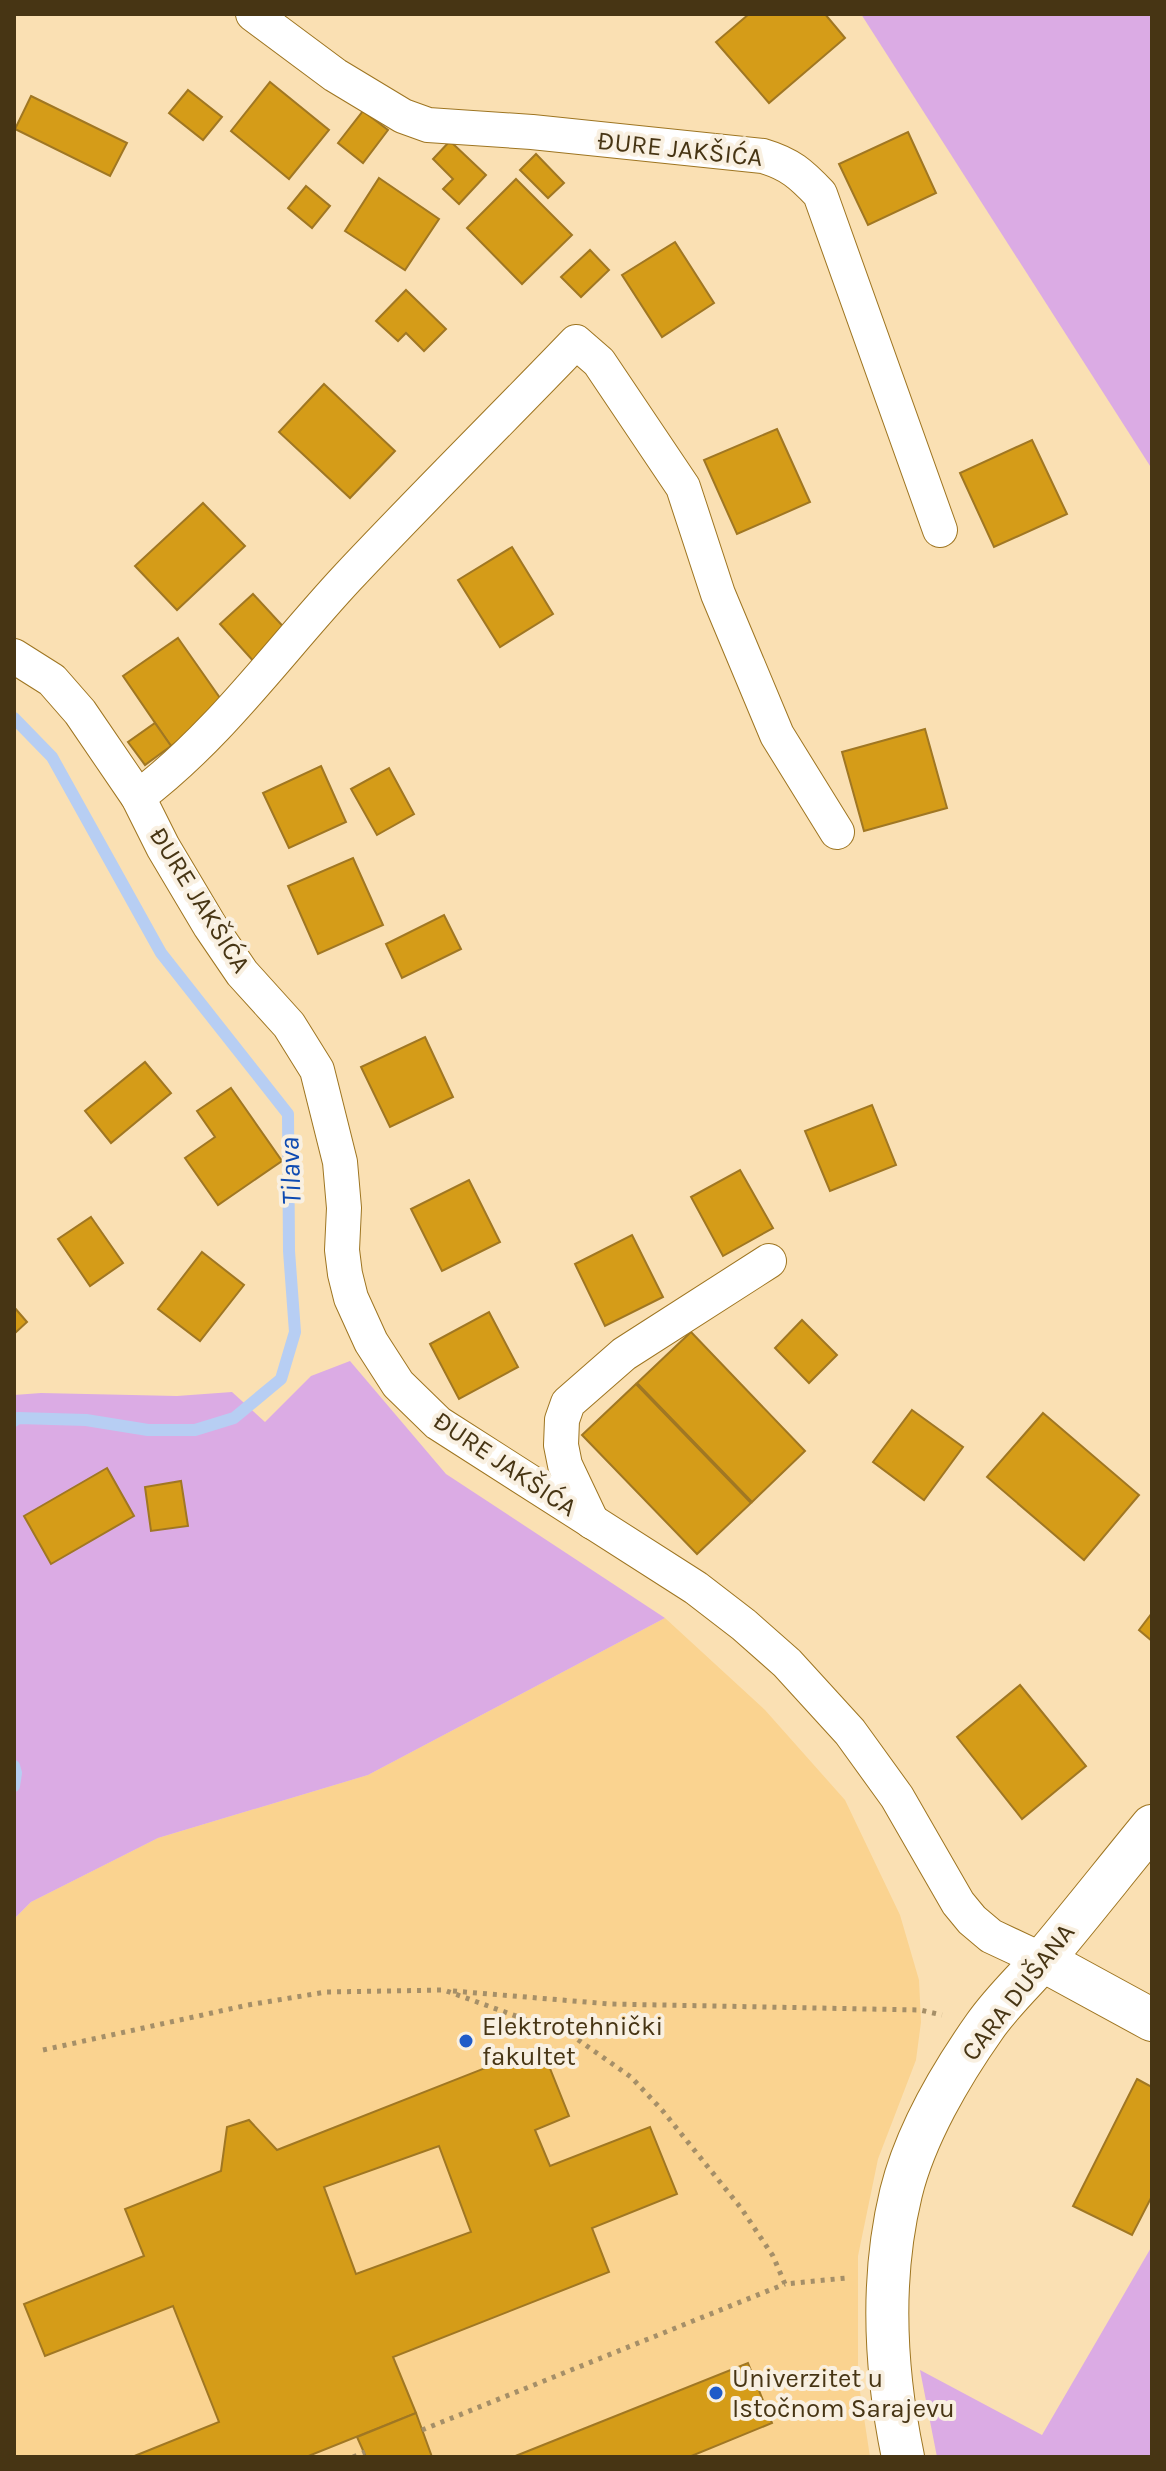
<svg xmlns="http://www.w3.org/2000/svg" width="1166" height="2471" viewBox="0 0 1166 2471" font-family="Karla,sans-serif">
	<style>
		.built { fill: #fad390 }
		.green { fill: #dbabe4 }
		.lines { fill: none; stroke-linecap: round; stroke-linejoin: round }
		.stream { stroke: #b7cef3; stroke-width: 12 }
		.building { fill: #d59c18; stroke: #a07723; stroke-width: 2; fill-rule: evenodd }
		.minor-casing { stroke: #9e7521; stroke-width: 36 }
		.tertiary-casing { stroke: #9e7521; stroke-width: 44 }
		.path { stroke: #a58f68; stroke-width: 5; stroke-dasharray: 4 6; stroke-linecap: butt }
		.minor { stroke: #fff; stroke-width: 34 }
		.tertiary { stroke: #fff; stroke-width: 42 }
		.poi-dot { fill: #1f5bc8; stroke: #f9f0e1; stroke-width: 3 }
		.labels { text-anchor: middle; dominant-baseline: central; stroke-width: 8; stroke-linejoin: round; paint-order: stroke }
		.street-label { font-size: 26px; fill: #473514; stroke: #f9f0e1 }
		.poi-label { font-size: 26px; fill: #473514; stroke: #f9f0e1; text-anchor: start }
		.water-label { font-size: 28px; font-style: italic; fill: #0e4ab1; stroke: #f9f0e1 }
	</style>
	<rect width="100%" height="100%" fill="#fae0b3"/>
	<polygon class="built" points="665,1618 765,1710 845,1800 900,1915 919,1980 921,2022 916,2060 878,2159 858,2256 858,2378 870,2457 14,2457 14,1919 31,1902 158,1838 368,1775"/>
	<g class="green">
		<polygon points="861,14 1152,14 1152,469"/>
		<polygon points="350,1361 446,1474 665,1618 368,1775 158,1838 31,1902 14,1919 14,1395 41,1393 177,1396 232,1392 265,1422 311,1376"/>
		<polygon points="1152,2246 1152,2457 937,2457 920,2370 1042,2435"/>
	</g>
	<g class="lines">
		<g class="stream">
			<polyline points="14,718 52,757 161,953 288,1114 289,1251 295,1332 281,1379 234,1418 195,1430 148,1430 86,1420 18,1418 14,1421"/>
			<polyline points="14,1766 16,1773 14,1786"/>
		</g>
	</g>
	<g class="building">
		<polygon points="749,14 825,14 845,38 769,103 716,42"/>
		<polygon points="270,82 329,130 289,179 231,131"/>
		<polygon points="188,90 222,117 203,140 169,113"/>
		<polygon points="31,96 127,143 110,176 15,129"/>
		<polygon points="363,111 388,130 363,163 338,143"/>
		<polygon points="908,132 936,193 868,225 839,164"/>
		<polygon points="450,141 486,175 459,204 443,189 453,179 433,159"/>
		<polygon points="536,154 564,183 548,198 520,170"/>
		<polygon points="379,178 439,219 405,270 345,231"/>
		<polygon points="516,179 572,235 522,284 467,228"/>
		<polygon points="306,186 330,206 312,228 288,208"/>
		<polygon points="675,242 714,303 662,337 622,275"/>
		<polygon points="590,250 609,270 581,297 561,277"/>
		<polygon points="406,290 446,329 424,351 406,333 398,341 376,321"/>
		<polygon points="324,384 395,451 350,498 279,432"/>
		<polygon points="777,429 810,502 737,534 704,460"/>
		<polygon points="1032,440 1067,514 994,547 960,473"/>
		<polygon points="203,503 245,546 177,610 135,566"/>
		<polygon points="512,547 553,614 500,647 458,580"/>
		<polygon points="253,594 290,634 256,664 220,624"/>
		<polygon points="178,638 227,708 171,746 123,676"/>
		<polygon points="155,723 171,746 145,765 128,742"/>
		<polygon points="925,729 947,808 864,831 842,752"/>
		<polygon points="321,766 346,822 289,848 263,793"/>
		<polygon points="389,768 414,814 377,835 351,789"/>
		<polygon points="353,858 383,925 318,954 288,886"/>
		<polygon points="444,915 461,949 402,978 386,944"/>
		<polygon points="425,1037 453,1097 390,1127 361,1067"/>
		<polygon points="145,1062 171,1093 111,1143 85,1111"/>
		<polygon points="231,1088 282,1161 218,1205 185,1158 215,1137 197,1111"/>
		<polygon points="872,1105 896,1165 830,1191 805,1131"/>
		<polygon points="740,1170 773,1228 723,1256 691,1197"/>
		<polygon points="469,1180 500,1242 442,1271 411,1209"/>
		<polygon points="91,1217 123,1263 90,1286 58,1239"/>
		<polygon points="632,1235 663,1297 605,1326 575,1264"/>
		<polygon points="202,1252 244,1285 200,1341 158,1309"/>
		<polygon points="14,1307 27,1322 14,1334"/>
		<polygon points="489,1312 518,1367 459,1399 430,1344"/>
		<polygon points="802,1320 837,1355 809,1383 775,1348"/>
		<polygon points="691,1332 805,1451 752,1502 637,1383"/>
		<polygon points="636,1384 751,1503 697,1554 582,1435"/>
		<polygon points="912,1410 963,1447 924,1500 873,1462"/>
		<polygon points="1043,1413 1139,1495 1084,1560 987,1477"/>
		<polygon points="107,1468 134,1516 51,1564 24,1516"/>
		<polygon points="181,1481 188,1526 151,1531 145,1487"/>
		<polygon points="1152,1613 1152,1641 1139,1630"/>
		<polygon points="1020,1685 1086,1766 1022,1819 957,1737"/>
		<path d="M541 2046 569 2116 535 2130 550 2166 650 2127 677 2194 592 2228 609 2272 393 2357 416 2413 306 2457H132L219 2422 173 2306 45 2356 24 2304 144 2256 125 2209 221 2171 227 2127 249 2120 277 2150ZM439 2146 471 2232 356 2274 324 2187Z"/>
		<polygon points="1137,2079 1152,2087 1152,2196 1132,2235 1073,2206"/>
		<polygon points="748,2363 772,2423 689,2457 513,2457"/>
		<polygon points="416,2413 432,2457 366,2457 357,2437"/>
	</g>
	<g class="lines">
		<g class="minor-casing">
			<g id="minor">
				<path d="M253 14 335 75 403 116 428 125 532 132 763 156C790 164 801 174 820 194L940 530"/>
				<polyline points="14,656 52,680 80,712 138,797 163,847 210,926 242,973 289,1025 317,1070 340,1162 344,1208 342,1250 345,1274 351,1298 371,1342 398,1384 438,1423 696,1588 744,1625 787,1663 850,1732 897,1797 958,1903 972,1920 991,1936 1042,1960"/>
				<path d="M138 797C219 736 279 651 347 578 422 498 500 421 576 342L599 362 683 487 718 594 777 735 837 832"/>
				<polyline points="592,1522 565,1465 561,1445 562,1420 568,1403 624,1354 769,1261"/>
			</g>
		</g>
		<g class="tertiary-casing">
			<g id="tertiary">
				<polyline points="1042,1960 1152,2020"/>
				<path d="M903 2457C885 2370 880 2280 901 2193 915 2136 951 2074 985 2026 1001 2003 1022 1983 1041 1962 1079 1917 1115 1871 1152 1826"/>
			</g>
		</g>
		<g class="path">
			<polyline points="453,1991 610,2004 920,2010 942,2015"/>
			<polyline points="43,2050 248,2005 326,1992 444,1990 574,2037 631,2077 662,2110 741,2208 773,2256 785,2284 846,2278"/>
			<polyline points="422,2430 785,2284"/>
			<polyline points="353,2457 365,2452"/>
		</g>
		<use href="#minor" class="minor"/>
		<use href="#tertiary" class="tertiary"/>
	</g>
	<g class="poi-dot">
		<circle cx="466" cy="2041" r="8"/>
		<circle cx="716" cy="2393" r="8"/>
	</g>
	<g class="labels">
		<g class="street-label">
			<text transform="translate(680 149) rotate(6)">ĐURE JAKŠIĆA</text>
			<text transform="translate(200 900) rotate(58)">ĐURE JAKŠIĆA</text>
			<text transform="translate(505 1464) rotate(34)">ĐURE JAKŠIĆA</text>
			<text transform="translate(1018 1992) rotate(-52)">CARA DUŠANA</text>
		</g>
		<g class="poi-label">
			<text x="482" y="2026">Elektrotehnički<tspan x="482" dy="30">fakultet</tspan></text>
			<text x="732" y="2378">Univerzitet u<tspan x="732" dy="30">Istočnom Sarajevu</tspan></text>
		</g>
		<g class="water-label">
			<text transform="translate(290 1171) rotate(-92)">Tilava</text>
		</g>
	</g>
	<rect width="1166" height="2471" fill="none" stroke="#473514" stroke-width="32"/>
</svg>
